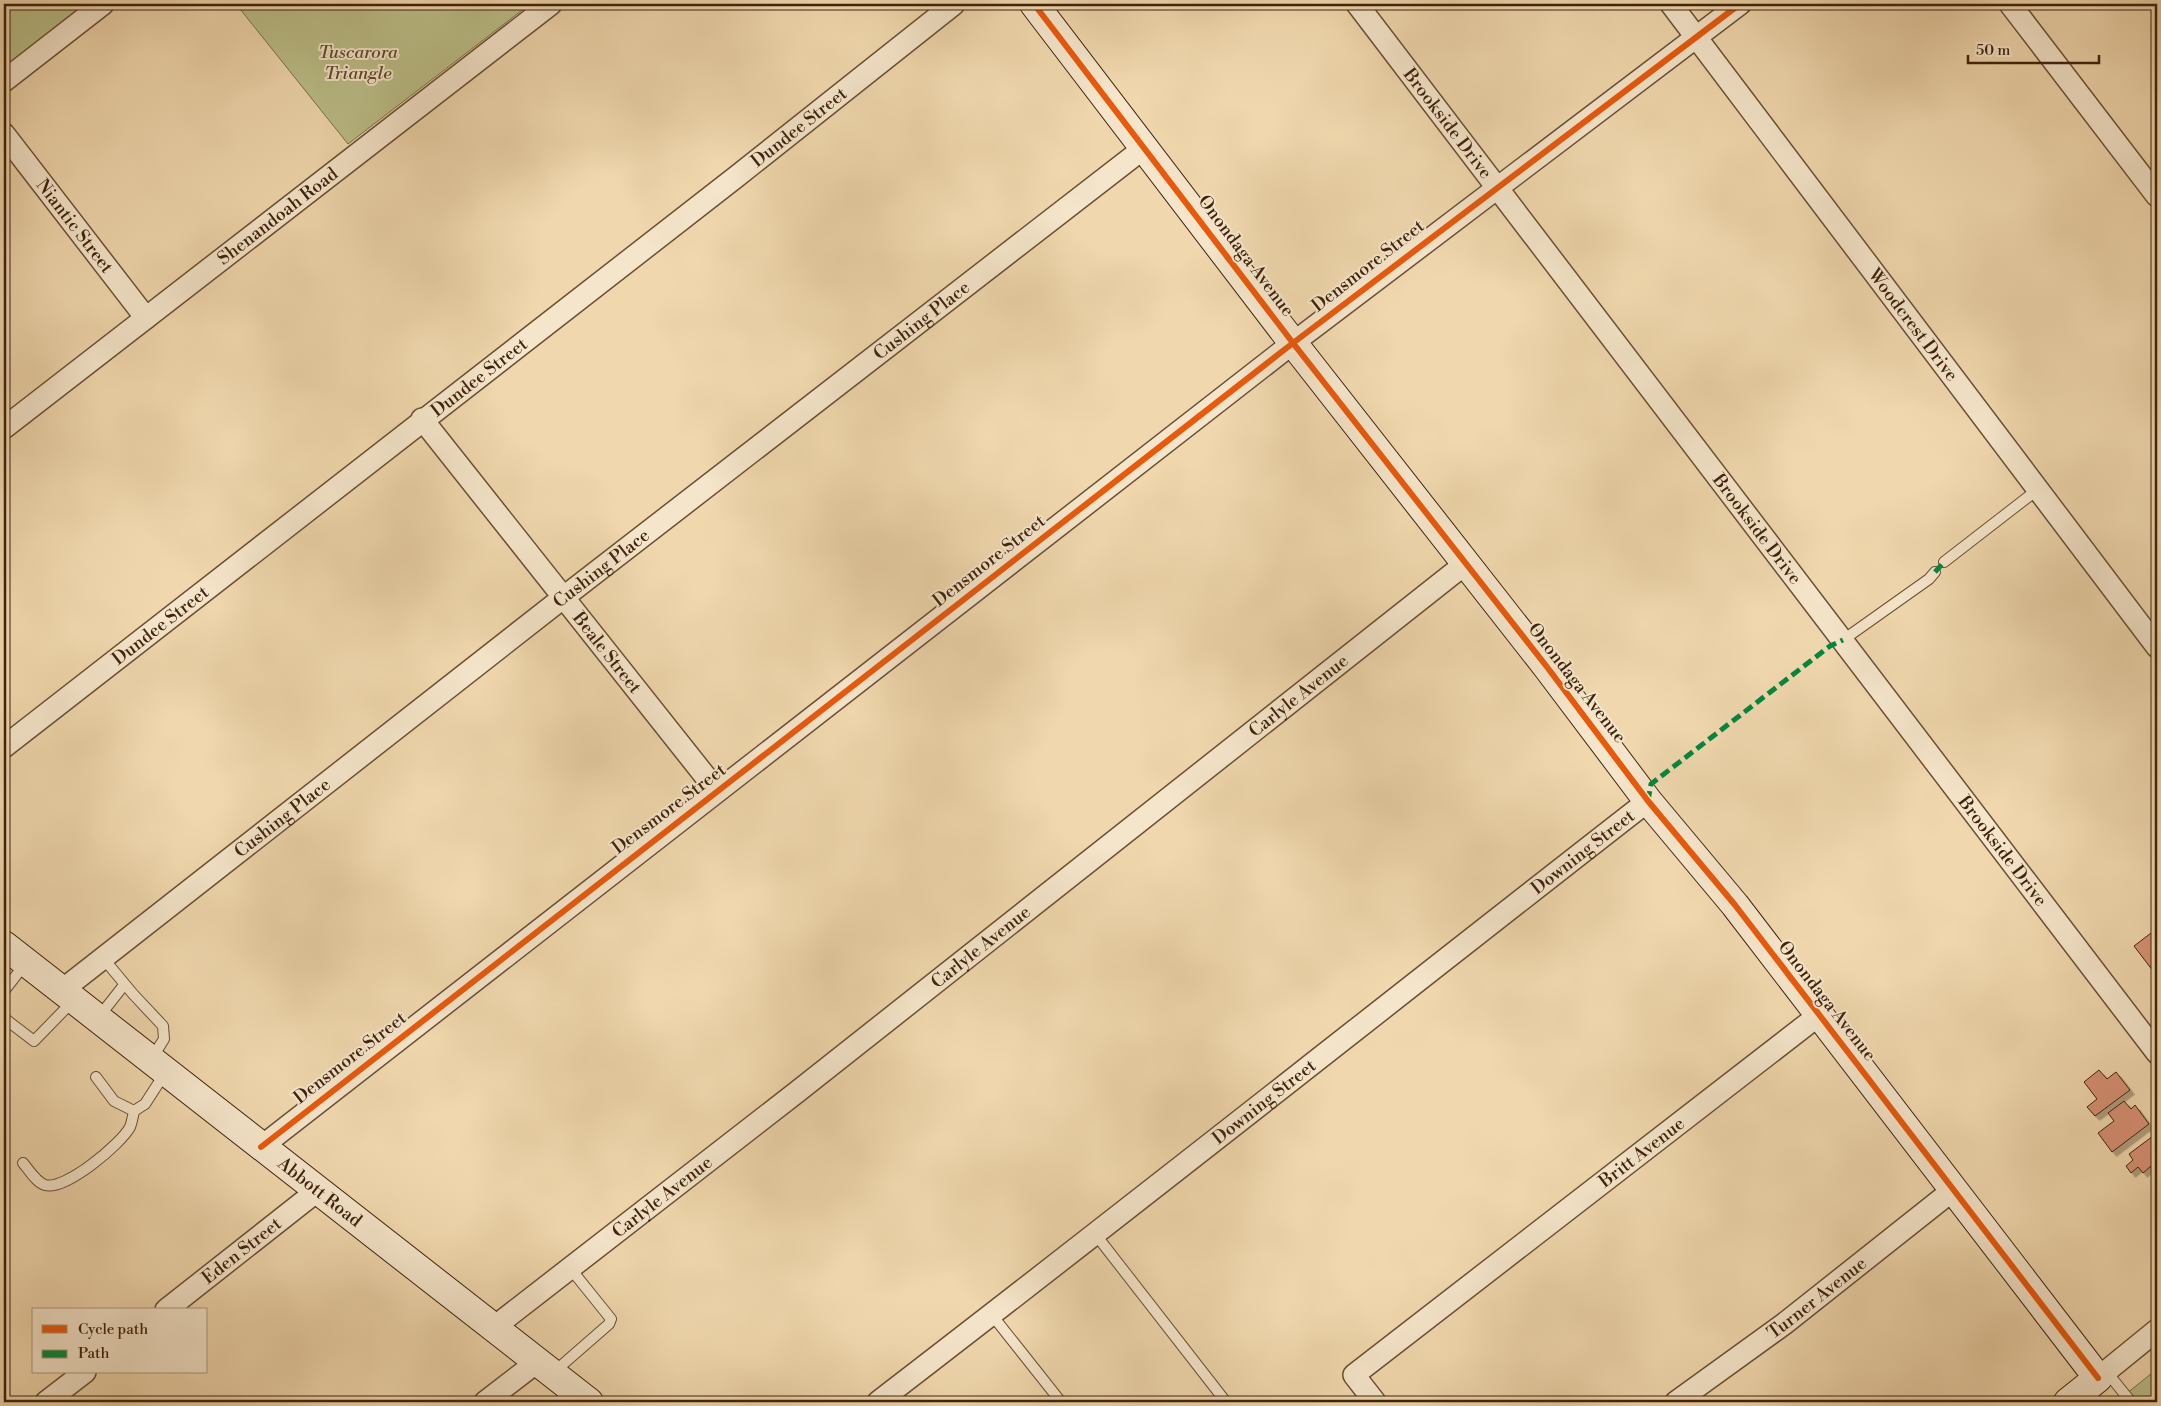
<svg xmlns="http://www.w3.org/2000/svg" width="2161" height="1406" viewBox="0 0 2161 1406" font-family="'Libre Bodoni',serif">
	<style>
		.green { fill: #bbbe88; stroke: #7c704a }
		.building { fill: #d79174; stroke: #3e230d; filter: url(#shadow) }
		.lines { fill: none; stroke-linecap: round; stroke-linejoin: round }
		.lane-casing { stroke: #6a5035; stroke-width: 12 }
		.street-casing { stroke: #6a5035; stroke-width: 24 }
		.secondary-casing { stroke: #3e230d; stroke-width: 30 }
		.lane { stroke: #f5e5ca; stroke-width: 10 }
		.street { stroke: #f5e5ca; stroke-width: 21 }
		.secondary { stroke: #f5e5ca; stroke-width: 28 }
		.quiet { stroke: #00873e; stroke-width: 5; stroke-dasharray: 10 5; stroke-linecap: butt }
		.cycleway-casing { stroke: #f5e5ca; stroke-width: 9 }
		.cycleway { stroke: #e8590c; stroke-width: 6 }
		.labels { text-anchor: middle; dominant-baseline: central; stroke-width: 4; stroke-linejoin: round; paint-order: stroke }
		.park-label { font-size: 18px; font-style: italic; fill: #5d4a2c; stroke: #f5e5ca }
		.street-label { font-size: 18px; fill: #3e230d; stroke: #f5e5ca }
	</style>
	<defs>
		<filter id="shadow"><feDropShadow dx="4.5" dy="4.5" stdDeviation="0" flood-color="#0004"/></filter>
	</defs>
	<rect width="100%" height="100%" fill="#f0d7ad"/>
	<filter id="stains"><feTurbulence type="fractalNoise" baseFrequency=".004" numOctaves="4"/><feColorMatrix values="0 0 0 0 .2 0 0 0 0 .09 0 0 0 0 .02 0 0 0 .5 -.17"/></filter>
	<radialGradient id="worn" r=".72"><stop offset=".6" stop-color="#630" stop-opacity="0"/><stop offset="1" stop-color="#630" stop-opacity=".3"/></radialGradient>
	<g class="green">
		<polygon points="4,4 86,4 4,69"/>
		<polygon points="236,4 530,4 348,144"/>
		<polygon points="2157,1369 2157,1402 2116,1402"/>
	</g>
	<g class="building">
		<polygon points="2157,923 2157,967 2153,971 2134,946 2155,930 2152,927"/>
		<polygon points="2099,1070 2107,1079 2116,1072 2130,1090 2095,1116 2087,1107 2097,1099 2084,1082"/>
		<polygon points="2124,1101 2131,1109 2135,1105 2149,1124 2112,1152 2098,1133 2114,1121 2108,1113"/>
		<polygon points="2157,1133 2157,1161 2143,1173 2138,1167 2131,1173 2126,1166 2133,1160 2129,1154"/>
	</g>
	<g class="lines">
		<g class="lane-casing">
			<g id="lane">
				<polyline points="1944,562 2037,490"/>
				<polyline points="1843,640 1929,579 1935,572"/>
				<polyline points="103,958 133,994 163,1026 164,1039 152,1058"/>
				<polyline points="4,991 25,964"/>
				<polyline points="4,1018 34,1041 73,1001"/>
				<polyline points="98,1018 124,985"/>
				<polyline points="96,1077 114,1101 134,1111 145,1104 165,1073"/>
				<path d="M23 1163C29 1170 36 1182 45 1185 65 1191 121 1144 130 1127 132 1122 133 1116 134 1111"/>
				<polyline points="1096,1235 1226,1402"/>
				<polyline points="992,1315 1061,1402"/>
				<polyline points="2106,1371 2131,1402"/>
				<polyline points="554,1372 609,1324 611,1319 570,1268"/>
			</g>
		</g>
		<g class="street-casing">
			<g id="street">
				<path id="s1" d="M1357 4 2157 1053"/>
				<path id="s2" d="M1671 4 2157 647"/>
				<polyline points="2010,4 2157,196"/>
				<polyline points="4,81 103,4"/>
				<path id="s3" d="M4 134 146 318"/>
				<path id="s4" d="M422 419 717 791"/>
				<path id="s5" d="M4 428 551 4"/>
				<path id="s6" d="M4 747 736 177 954 4"/>
				<path id="s7" d="M61 991 564 597 1144 148"/>
				<polyline points="261,1147 1293,343 1740,4"/>
				<path id="s8" d="M166 1310 317 1191"/>
				<path id="s9" d="M493 1328 797 1092 1465 564"/>
				<polyline points="2098,1378 2157,1330"/>
				<polyline points="46,1402 85,1372"/>
				<polyline points="485,1402 537,1362"/>
				<path id="s10" d="M878 1402C1136 1204 1391 1001 1648 801"/>
				<path id="s11" d="M1375 1402 1354 1375 1819 1015"/>
				<path id="s12" d="M1676 1402 1784 1324 1953 1190"/>
			</g>
		</g>
		<g class="secondary-casing">
			<g id="secondary">
				<polyline points="1034,4 1293,343 1547,667 1648,801 1735,905 2098,1378 2068,1402"/>
				<path id="s13" d="M4 945 589 1402"/>
			</g>
		</g>
		<use href="#lane" class="lane"/>
		<use href="#street" class="street"/>
		<use href="#secondary" class="secondary"/>
		<g class="quiet">
			<polyline points="1935,572 1944,562"/>
			<polyline points="1648,801 1651,784 1830,646 1843,640"/>
		</g>
		<g class="cycleway-casing">
			<g id="cycleway">
				<polyline points="1034,4 1293,343 1547,667 1648,801 1735,905 2098,1378"/>
				<polyline points="261,1147 1293,343 1740,4"/>
			</g>
		</g>
		<use href="#cycleway" class="cycleway"/>
	</g>
	<g class="labels">
		<g class="park-label">
			<text x="358" y="52">Tuscarora<tspan x="358" dy="21">Triangle</tspan></text>
		</g>
		<g class="street-label">
			<text stroke="none"><textPath href="#s1" startOffset="150">Brookside Drive</textPath></text>
			<text stroke="none"><textPath href="#s6" startOffset="1008">Dundee Street</textPath></text>
			<text stroke="none"><textPath href="#s5" startOffset="346">Shenandoah Road</textPath></text>
			<text stroke="none"><textPath href="#s3" startOffset="116">Niantic Street</textPath></text>
			<text transform="translate(1246 256) rotate(53)">Onondaga Avenue</text>
			<text transform="translate(1368 266) rotate(-38)">Densmore Street</text>
			<text stroke="none"><textPath href="#s7" startOffset="1091">Cushing Place</textPath></text>
			<text stroke="none"><textPath href="#s2" startOffset="402">Woodcrest Drive</textPath></text>
			<text stroke="none"><textPath href="#s6" startOffset="602">Dundee Street</textPath></text>
			<text stroke="none"><textPath href="#s1" startOffset="660">Brookside Drive</textPath></text>
			<text transform="translate(989 561) rotate(-38)">Densmore Street</text>
			<text stroke="none"><textPath href="#s7" startOffset="686">Cushing Place</textPath></text>
			<text stroke="none"><textPath href="#s6" startOffset="198">Dundee Street</textPath></text>
			<text stroke="none"><textPath href="#s4" startOffset="298">Beale Street</textPath></text>
			<text transform="translate(1577 683) rotate(52)">Onondaga Avenue</text>
			<text stroke="none"><textPath href="#s9" startOffset="1024">Carlyle Avenue</textPath></text>
			<text transform="translate(669 809) rotate(-37)">Densmore Street</text>
			<text stroke="none"><textPath href="#s7" startOffset="281">Cushing Place</textPath></text>
			<text stroke="none"><textPath href="#s1" startOffset="1065">Brookside Drive</textPath></text>
			<text stroke="none"><textPath href="#s10" startOffset="894">Downing Street</textPath></text>
			<text stroke="none"><textPath href="#s9" startOffset="619">Carlyle Avenue</textPath></text>
			<text transform="translate(1827 1001) rotate(52)">Onondaga Avenue</text>
			<text transform="translate(350 1058) rotate(-38)">Densmore Street</text>
			<text stroke="none"><textPath href="#s10" startOffset="489">Downing Street</textPath></text>
			<text stroke="none"><textPath href="#s11" startOffset="398">Britt Avenue</textPath></text>
			<text stroke="none"><textPath href="#s13" startOffset="401">Abbott Road</textPath></text>
			<text stroke="none"><textPath href="#s9" startOffset="214">Carlyle Avenue</textPath></text>
			<text stroke="none"><textPath href="#s8" startOffset="96">Eden Street</textPath></text>
			<text stroke="none"><textPath href="#s12" startOffset="175">Turner Avenue</textPath></text>
		</g>
	</g>
	<rect width="2161" height="1406" fill="none" stroke="#f0d7ad" stroke-width="20"/>
	<rect x="5" y="5" width="2151" height="1396" fill="none" stroke="#3e230d" stroke-width="2.5"/>
	<rect x="10" y="10" width="2141" height="1386" fill="none" stroke="#3e230d"/>
	<rect x="32" y="1308" width="175" height="65" fill="#f5e5ca" stroke="#ac977e"/>
	<rect x="42" y="1325" width="25" height="8" fill="#e8590c" stroke="#ac977e"/>
	<text x="78" y="1334" font-size="15" fill="#3e230d">Cycle path</text>
	<rect x="42" y="1350" width="25" height="8" fill="#00873e" stroke="#ac977e"/>
	<text x="78" y="1358" font-size="15" fill="#3e230d">Path</text>
	<path d="M1968 55v8h131v-8" fill="none" stroke="#3e230d" stroke-width="2.5"/>
	<text x="1976" y="55" font-size="15" fill="#3e230d" stroke="#f5e5ca" stroke-width="4" paint-order="stroke">50 m</text>
	<rect width="100%" height="100%" filter="url(#stains)"/>
	<rect width="100%" height="100%" fill="url(#worn)"/>
</svg>
